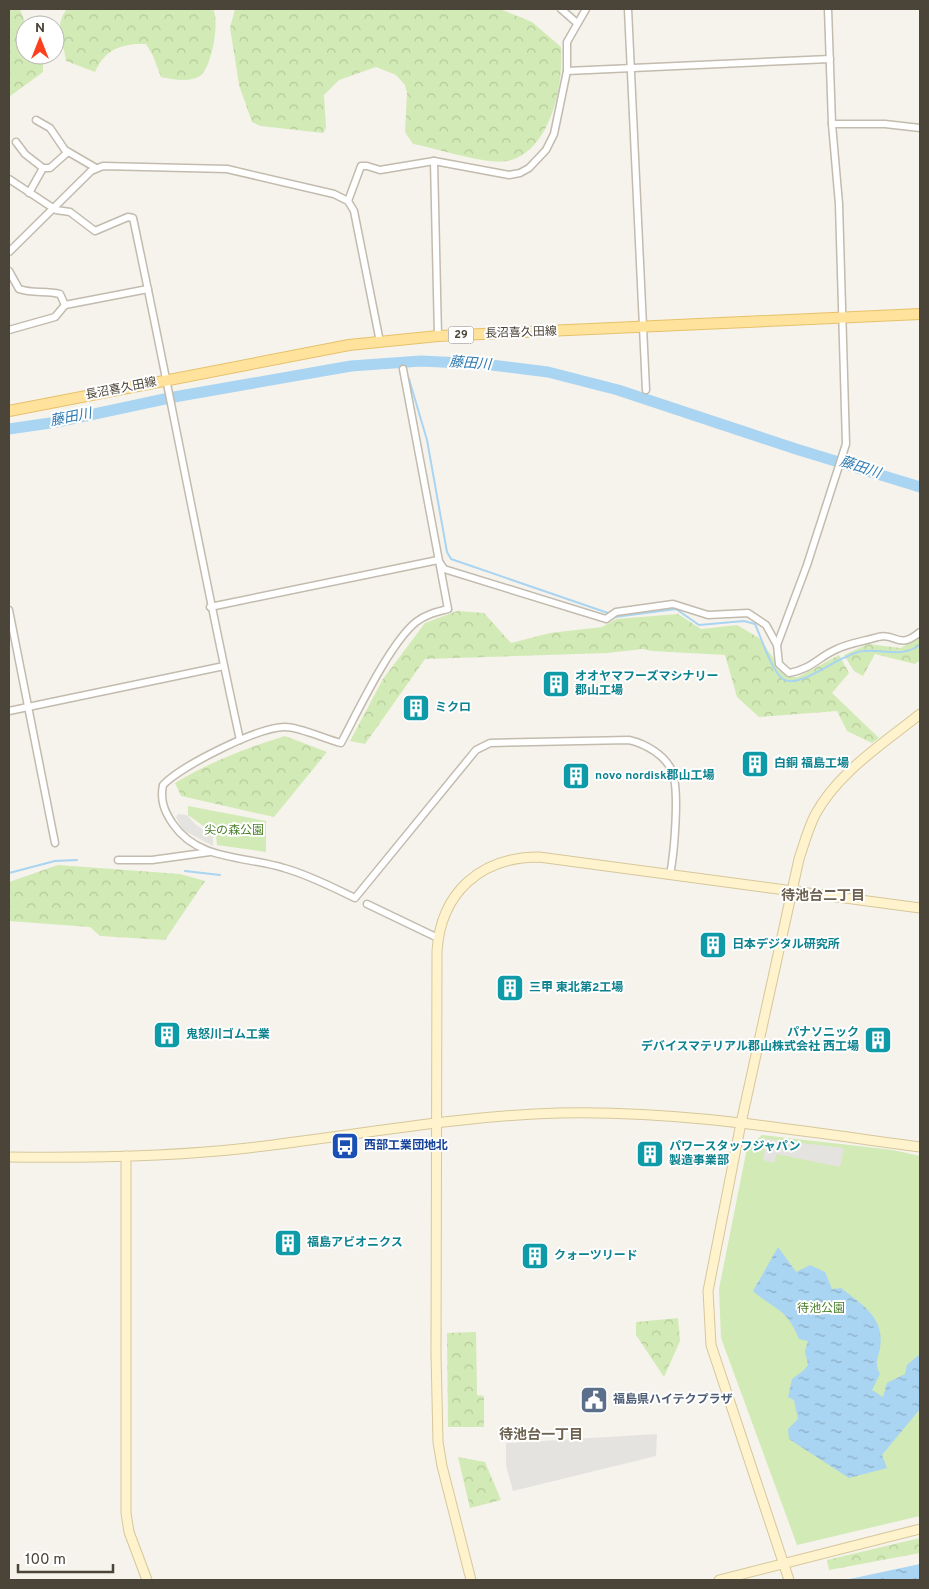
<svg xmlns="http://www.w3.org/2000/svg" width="929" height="1589" viewBox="0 0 929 1589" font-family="Overpass,'Noto Sans JP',sans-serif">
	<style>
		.forest { fill: url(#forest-crowns) }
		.green { fill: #d2eab5 }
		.parking { fill: #e5e3e0 }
		.water { fill: url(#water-ripples) }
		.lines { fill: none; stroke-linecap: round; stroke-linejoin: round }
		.stream { stroke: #a9d4f2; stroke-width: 2 }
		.river { stroke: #a9d4f2; stroke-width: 11 }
		.street-casing { stroke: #c2bbae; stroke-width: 9 }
		.secondary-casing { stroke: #d6c79b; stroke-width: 11 }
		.primary-casing { stroke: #e6c16a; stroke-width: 12 }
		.street { stroke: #fff; stroke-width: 6 }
		.secondary { stroke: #fff3cd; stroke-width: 9 }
		.primary { stroke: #ffe39c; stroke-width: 10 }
		.labels { text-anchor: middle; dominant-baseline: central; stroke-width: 4; stroke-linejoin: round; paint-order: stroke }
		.shield { fill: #fff; stroke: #817c74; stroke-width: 1 }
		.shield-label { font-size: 11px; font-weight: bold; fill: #4b4439 }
		.street-label { font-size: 12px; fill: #4b4439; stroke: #fff }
		.culture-label { font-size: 12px; font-weight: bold; fill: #0d838f; stroke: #fff; text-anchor: start }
		.park-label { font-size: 12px; fill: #4a7f2a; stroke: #fff }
		.transit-label { font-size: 12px; font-weight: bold; fill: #164399; stroke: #fff; text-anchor: start }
		.service-label { font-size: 12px; font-weight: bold; fill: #4e5e75; stroke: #fff; text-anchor: start }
		.water-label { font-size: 14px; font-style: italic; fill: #2e7ab2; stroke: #fff }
		.neighbourhood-label { font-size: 14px; font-weight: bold; fill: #6e6250; stroke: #fff }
	</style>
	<defs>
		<pattern id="forest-crowns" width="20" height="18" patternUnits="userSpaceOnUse" patternTransform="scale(1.25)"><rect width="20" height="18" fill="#d2eab5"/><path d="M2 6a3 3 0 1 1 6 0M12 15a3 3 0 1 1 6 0" fill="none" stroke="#b6ca9c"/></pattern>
		<pattern id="water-ripples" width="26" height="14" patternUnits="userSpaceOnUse" patternTransform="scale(1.25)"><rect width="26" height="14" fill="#a9d4f2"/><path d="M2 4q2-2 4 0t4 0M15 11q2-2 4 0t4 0" fill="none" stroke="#8caec5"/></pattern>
	</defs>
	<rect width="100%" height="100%" fill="#f6f3ec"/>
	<g class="forest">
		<polygon points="9,9 20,9 26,25 25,55 43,55 43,72 9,97"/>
		<path d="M67 9H213C220 21 212 67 200 76 189 83 172 79 161 77L153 56 146 44C122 43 105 49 95 72L66 61C64 42 53 26 67 9Z"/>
		<path d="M235 9H500L532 22 561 47C564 84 551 152 507 161 485 165 437 148 413 144L405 132 407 93 405 85 396 75 376 67 339 80 324 95 326 128 323 133 261 126 252 122 239 85 236 65 230 28Z"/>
		<polygon points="457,611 484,613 511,643 550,633 602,627 616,619 678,614 701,629 737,625 759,638 787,677 798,677 839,655 849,673 832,693 879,738 872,743 847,731 837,711 759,717 737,697 725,655 652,651 643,649 607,653 425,659 365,744 350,741 383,679 425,623"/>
		<polygon points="920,636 920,660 915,664 875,654 863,676 854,671 844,655 868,644 901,648"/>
		<path d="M285 736 327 752 274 817 181 796 175 783C210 762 246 748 285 736Z"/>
		<polygon points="58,865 180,874 205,881 165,940 100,936 90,927 9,921 9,882"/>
		<polygon points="678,1318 680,1341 664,1377 636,1335 636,1322"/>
		<polygon points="476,1332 477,1395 484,1396 484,1427 448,1427 447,1333"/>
		<polygon points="458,1457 485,1462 501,1500 470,1508"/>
		<polygon points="920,1538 920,1553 829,1570 827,1560"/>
	</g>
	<g class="green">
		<polygon points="188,806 266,821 266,852 217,845 216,835 188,815"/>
		<polygon points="762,1135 893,1150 920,1156 920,1516 797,1545 721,1338 719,1289 747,1148"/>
	</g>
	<g class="parking">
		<polygon points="178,814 187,815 195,824 213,837 213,846 183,830 176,817"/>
		<polygon points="766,1139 844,1148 840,1167 777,1154 774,1163 763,1160"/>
		<polygon points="657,1434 656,1456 513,1491 506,1466 506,1443"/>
	</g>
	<g class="water">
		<path d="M778 1247 796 1272 810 1265 825 1272 832 1289 841 1288C862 1305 885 1317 880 1348 878 1359 874 1364 880 1374L872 1390 883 1397 887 1383 905 1374 907 1365 920 1354V1409L882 1455 887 1468 849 1478 789 1439 788 1429 798 1419 794 1400 788 1397 792 1379 803 1371 808 1365 805 1351 808 1341 799 1339C787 1308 775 1310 753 1291Z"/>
		<polygon points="920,1564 920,1580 845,1580"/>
	</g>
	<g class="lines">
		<g class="stream">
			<polyline points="409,379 427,440 447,552 451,559 608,613"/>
			<path d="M615 617 676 609 699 625 744 621 755 624C761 637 772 672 783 679 797 689 831 662 846 657 852 654 858 651 864 651 885 649 901 658 920 645"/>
			<polyline points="185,871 220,875"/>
			<polyline points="9,873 55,861 77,860"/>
		</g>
		<polyline class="river" points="9,429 57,422 174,397 351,366 421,361 483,364 548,372 618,390 796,449 920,487"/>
		<g class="street-casing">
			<g id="street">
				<polyline points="561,9 577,23"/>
				<polyline points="628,9 646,390"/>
				<polyline points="567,71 830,59"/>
				<polyline points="36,120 50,128 65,150 96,168"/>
				<polyline points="832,124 885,124 920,128"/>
				<polyline points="16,142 25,154 43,168 29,193"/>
				<polyline points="434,161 438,336"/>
				<polyline points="43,168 50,168 68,152"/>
				<path d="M9 179 56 210 70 212 95 231 128 217 133 218C170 392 202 567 240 740"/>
				<polyline points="348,201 361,166 367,166 380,170 434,161 509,175 520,173 529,168 546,150 554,134 567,71 567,42 586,9"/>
				<polyline points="9,252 91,171 103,166 227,169 334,194 348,201 354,211 380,342"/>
				<path d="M9 271 19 289C33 294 46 290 60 294L65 305"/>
				<polyline points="9,330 55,317 65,305 148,289"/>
				<path d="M403 369 448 609C437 612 426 614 416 622 390 643 358 711 341 743 325 739 300 727 285 727 258 727 181 766 163 785 160 800 164 811 173 824 198 861 246 856 284 868 309 875 332 887 355 898L476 750 490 743 629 740C646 744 665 755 672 771 680 790 674 854 670 875"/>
				<path d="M210 607 438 560 444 569 606 619 616 612 673 604 708 615 748 613 766 625 777 645 779 664 789 673C812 669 818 657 837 649 849 643 865 641 878 637 897 632 897 651 920 632"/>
				<polyline points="9,610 55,843"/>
				<polyline points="777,645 807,565 846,444 839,204 832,124 828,9"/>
				<polyline points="9,711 224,666"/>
				<polyline points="118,860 152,860 210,852"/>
				<polyline points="367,904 438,938"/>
			</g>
		</g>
		<g class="secondary-casing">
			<g id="secondary">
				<polyline points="126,1156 126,1513 129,1532 147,1580"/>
				<path d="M9 1157C88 1158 169 1157 248 1148 352 1136 454 1116 559 1113 680 1110 800 1131 920 1147"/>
				<path d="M471 1580 442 1466 438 1442 436 1354 437 951C441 892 481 857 539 857L920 908"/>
				<polyline points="719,1580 920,1529"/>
				<path d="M789 1580 711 1345 708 1291 741 1123 799 859C804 844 808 829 815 815 838 772 883 744 920 714"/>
			</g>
		</g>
		<g class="primary-casing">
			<polyline id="primary" points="9,411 349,345 438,336 920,314"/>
		</g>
		<use href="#street" class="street"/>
		<use href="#secondary" class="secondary"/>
		<use href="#primary" class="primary"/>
	</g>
	<defs>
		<g id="building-square" transform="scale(1.4375)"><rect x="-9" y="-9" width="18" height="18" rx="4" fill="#0f9aa8" stroke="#fff"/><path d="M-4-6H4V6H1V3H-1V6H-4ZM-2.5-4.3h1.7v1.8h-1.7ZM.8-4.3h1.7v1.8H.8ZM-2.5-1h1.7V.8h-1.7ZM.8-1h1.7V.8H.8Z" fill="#fff"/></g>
		<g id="bus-square" transform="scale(1.4375)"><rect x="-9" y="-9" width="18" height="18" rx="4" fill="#1a4fb4" stroke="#fff"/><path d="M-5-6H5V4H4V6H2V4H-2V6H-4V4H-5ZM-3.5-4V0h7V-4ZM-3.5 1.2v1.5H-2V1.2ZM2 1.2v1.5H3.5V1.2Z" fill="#fff"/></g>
		<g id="civic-square" transform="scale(1.4375)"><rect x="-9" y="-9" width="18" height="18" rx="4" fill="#5c6f8a" stroke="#fff"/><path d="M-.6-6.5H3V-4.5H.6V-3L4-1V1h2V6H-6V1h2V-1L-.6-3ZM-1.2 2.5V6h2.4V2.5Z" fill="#fff"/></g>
	</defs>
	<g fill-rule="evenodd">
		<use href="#building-square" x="556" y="684"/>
		<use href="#building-square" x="416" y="708"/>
		<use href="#building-square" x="755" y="764"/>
		<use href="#building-square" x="576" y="776"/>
		<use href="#building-square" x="713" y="945"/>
		<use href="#building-square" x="510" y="988"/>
		<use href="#building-square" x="167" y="1035"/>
		<use href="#building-square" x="878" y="1040"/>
		<use href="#bus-square" x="345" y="1146"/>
		<use href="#building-square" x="650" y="1154"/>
		<use href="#building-square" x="288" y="1243"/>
		<use href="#building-square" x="535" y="1256"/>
		<use href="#civic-square" x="594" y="1400"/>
	</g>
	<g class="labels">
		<rect class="shield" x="448.5" y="326.5" width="25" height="17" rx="4"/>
		<g class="shield-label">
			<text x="461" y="335">29</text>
		</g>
		<g class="street-label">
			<text transform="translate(521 333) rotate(-2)">長沼喜久田線</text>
			<text transform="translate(121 389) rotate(-11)">長沼喜久田線</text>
		</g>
		<g class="culture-label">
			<text x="575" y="677">オオヤマフーズマシナリー<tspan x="575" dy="14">郡山工場</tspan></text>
			<text x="435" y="708">ミクロ</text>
			<text x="774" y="764">白銅 福島工場</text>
			<text x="595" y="776">novo nordisk郡山工場</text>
			<text x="732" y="945">日本デジタル研究所</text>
			<text x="529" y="988">三甲 東北第2工場</text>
			<text x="859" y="1033" text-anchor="end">パナソニック<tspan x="859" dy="14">デバイスマテリアル郡山株式会社 西工場</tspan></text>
			<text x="186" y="1035">鬼怒川ゴム工業</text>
			<text x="669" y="1147">パワースタッフジャパン<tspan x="669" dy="14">製造事業部</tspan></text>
			<text x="307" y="1243">福島アビオニクス</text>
			<text x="554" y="1256">クォーツリード</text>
		</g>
		<g class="park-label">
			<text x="234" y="831">尖の森公園</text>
			<text x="821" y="1309">待池公園</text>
		</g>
		<g class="transit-label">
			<text x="364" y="1146">西部工業団地北</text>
		</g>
		<g class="service-label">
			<text x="613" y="1400">福島県ハイテクプラザ</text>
		</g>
		<g class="water-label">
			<text transform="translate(470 364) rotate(4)">藤田川</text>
			<text transform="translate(71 418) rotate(-11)">藤田川</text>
			<text transform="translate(860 468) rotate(18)">藤田川</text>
		</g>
		<g class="neighbourhood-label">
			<text x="823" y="896">待池台二丁目</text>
			<text x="541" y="1435">待池台一丁目</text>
		</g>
	</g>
	<rect width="929" height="1589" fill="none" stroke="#4b4439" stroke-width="20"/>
	<g transform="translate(40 40)"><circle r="24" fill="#ffffff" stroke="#b7b4b0"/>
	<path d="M0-4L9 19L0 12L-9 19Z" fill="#fc3f1d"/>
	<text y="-8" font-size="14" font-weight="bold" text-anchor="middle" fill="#4b4439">N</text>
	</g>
	<path d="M18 1564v8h95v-8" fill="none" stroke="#4b4439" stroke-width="2.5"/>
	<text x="25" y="1564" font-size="15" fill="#4b4439" stroke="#ffffff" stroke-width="4" paint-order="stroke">100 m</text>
</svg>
